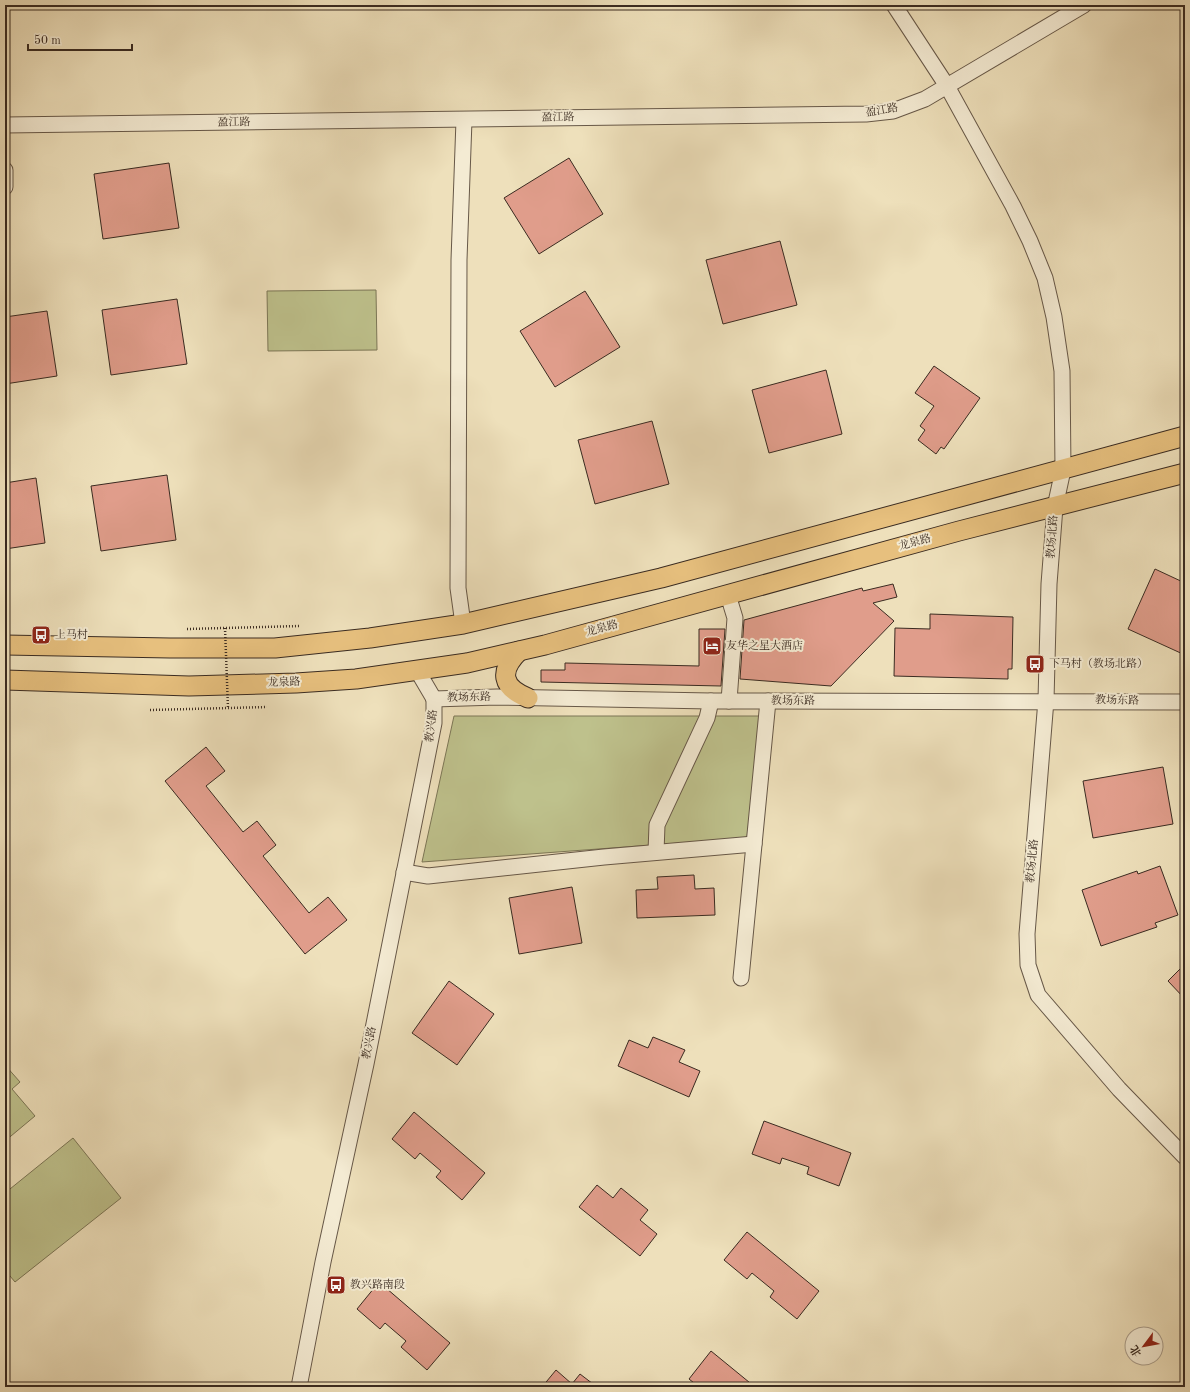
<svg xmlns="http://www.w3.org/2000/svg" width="1190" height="1392" viewBox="0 0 1190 1392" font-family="'Old Standard TT','Noto Serif SC',serif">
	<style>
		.green { fill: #bec18c; stroke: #7c7656 }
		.building { fill: #e09d8b; stroke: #3a2b21 }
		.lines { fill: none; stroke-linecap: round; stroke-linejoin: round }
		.minor-casing { stroke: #675848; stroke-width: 17 }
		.major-casing { stroke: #3a2b21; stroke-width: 21 }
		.path { stroke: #3a2b21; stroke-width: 2.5; stroke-dasharray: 1 2; stroke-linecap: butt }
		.minor { stroke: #f4ebd3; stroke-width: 15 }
		.major { stroke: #e7c07e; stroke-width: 19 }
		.path-bridge { stroke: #3a2b21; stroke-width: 2.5; stroke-dasharray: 1 2; stroke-linecap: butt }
		.labels { text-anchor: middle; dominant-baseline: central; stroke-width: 4; stroke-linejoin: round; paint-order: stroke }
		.street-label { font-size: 11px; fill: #3a2b21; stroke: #f4ebd3 }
		.poi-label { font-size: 11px; fill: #3a2b21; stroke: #f4ebd3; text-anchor: start }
	</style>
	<rect width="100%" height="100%" fill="#eee0bb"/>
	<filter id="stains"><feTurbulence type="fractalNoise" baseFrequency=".005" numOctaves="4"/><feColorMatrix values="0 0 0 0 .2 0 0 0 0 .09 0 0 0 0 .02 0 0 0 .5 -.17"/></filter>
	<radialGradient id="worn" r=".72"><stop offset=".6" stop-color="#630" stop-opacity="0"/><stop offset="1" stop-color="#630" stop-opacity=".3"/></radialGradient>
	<g class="green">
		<polygon points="376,290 377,350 268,351 267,291"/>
		<polygon points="454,716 761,716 747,838 422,862"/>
		<polygon points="5,1065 20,1082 12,1089 35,1116 5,1141"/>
		<polygon points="73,1138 121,1198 15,1282 5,1270 5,1193"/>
	</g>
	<g class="building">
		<polygon points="569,158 603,214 539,254 504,198"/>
		<polygon points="169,163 179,228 103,239 94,174"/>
		<polygon points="780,241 797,305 723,324 706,260"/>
		<polygon points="585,291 620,347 555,387 520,331"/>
		<polygon points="177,299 187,364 111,375 102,310"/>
		<polygon points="47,311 57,376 5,384 5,317"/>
		<polygon points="934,366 980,398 944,449 941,447 936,454 918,440 925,430 920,426 934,406 915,393"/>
		<polygon points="826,370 842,434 769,453 752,390"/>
		<polygon points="652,421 669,484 595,504 578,440"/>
		<polygon points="167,475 176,540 101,551 91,486"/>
		<polygon points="36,478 45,543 5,549 5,483"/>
		<polygon points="1155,569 1185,583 1185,655 1128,629"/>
		<polygon points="893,584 897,597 873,603 894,621 831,686 740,679 744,620 862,588 863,591"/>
		<polygon points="930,614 1013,617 1012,669 1008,669 1008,679 894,676 895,628 930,629"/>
		<polygon points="699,629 725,629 721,686 541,682 541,670 565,670 565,663 699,666"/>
		<polygon points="206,747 225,771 206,786 243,832 257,821 276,845 263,856 309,913 328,897 347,920 305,954 165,781"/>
		<polygon points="1163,767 1173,824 1093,838 1083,781"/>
		<polygon points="1160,866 1178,915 1155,923 1157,927 1101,946 1082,890 1137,871 1138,874"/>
		<polygon points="694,875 695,889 714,888 715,915 637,918 636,890 658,889 657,877"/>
		<polygon points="572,887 582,943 519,954 509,898"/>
		<polygon points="1185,964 1185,999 1168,981"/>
		<polygon points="449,981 494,1014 457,1065 412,1033"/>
		<polygon points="653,1037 685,1050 679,1062 700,1071 689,1097 618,1066 629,1040 648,1048"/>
		<polygon points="414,1112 485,1173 462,1200 436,1177 441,1171 420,1153 415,1159 392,1139"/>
		<polygon points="764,1121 851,1153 839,1186 807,1174 809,1167 782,1158 780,1164 752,1154"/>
		<polygon points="597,1185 613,1198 621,1188 648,1210 640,1220 657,1234 640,1256 579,1207"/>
		<polygon points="747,1232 819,1291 797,1319 770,1297 774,1291 752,1273 747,1279 724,1260"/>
		<polygon points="379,1282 450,1343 427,1370 401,1347 406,1341 385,1323 380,1329 357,1309"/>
		<polygon points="711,1351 755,1387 699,1387 689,1379"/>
		<polygon points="556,1370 572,1384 580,1374 597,1387 542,1387"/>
	</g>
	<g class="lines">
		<g class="minor-casing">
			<g id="minor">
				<polyline points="894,5 947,86 1013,206 1030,241 1045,278 1054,317 1062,371 1063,470 1055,507 1049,584 1046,700 1027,934 1028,965 1038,995 1119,1089 1185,1157"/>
				<polyline points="5,125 866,114 893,111 925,99 1084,5"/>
				<polyline points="5,170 5,187"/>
				<polyline points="728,595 735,618 729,701"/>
				<polyline points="463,624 458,588 459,260 464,120"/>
				<polyline points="417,670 434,699"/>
				<polyline points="434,699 497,697 711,701 1185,702"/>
				<polyline points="656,852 657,825 707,718 711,701"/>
				<polyline points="404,872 428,876 604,857 754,844"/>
				<polyline points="741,978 768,701"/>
				<polyline points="299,1387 323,1262 366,1064 434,723 434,699"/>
			</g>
		</g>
		<g class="major-casing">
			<g id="major">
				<polyline points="5,645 170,648 275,648 370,638 463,624 661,578 1185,436"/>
				<path d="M519 651C499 671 501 687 528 698"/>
				<polyline points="5,680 189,686 296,683 356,679 467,663 545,645 959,531 1185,473"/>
			</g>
		</g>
		<g class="path">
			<polyline points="187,629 300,626"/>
			<polyline points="150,710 267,707"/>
		</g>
		<use href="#minor" class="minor"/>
		<use href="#major" class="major"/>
		<polyline class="path-bridge" points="225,628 228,708"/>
	</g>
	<defs>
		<g id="bus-square" transform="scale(1)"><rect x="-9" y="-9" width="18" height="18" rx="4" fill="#8f2418" stroke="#f4ebd3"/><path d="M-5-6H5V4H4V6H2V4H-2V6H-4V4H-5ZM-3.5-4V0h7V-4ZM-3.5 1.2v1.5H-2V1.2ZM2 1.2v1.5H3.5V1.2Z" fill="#fff"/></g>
		<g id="hotel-square" transform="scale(1)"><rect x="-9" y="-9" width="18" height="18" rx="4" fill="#8f2418" stroke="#f4ebd3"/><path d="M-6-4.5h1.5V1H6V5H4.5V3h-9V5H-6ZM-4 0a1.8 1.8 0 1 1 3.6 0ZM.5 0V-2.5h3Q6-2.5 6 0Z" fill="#fff"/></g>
	</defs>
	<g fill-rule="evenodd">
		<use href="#bus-square" x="41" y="635"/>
		<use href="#hotel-square" x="712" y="646"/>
		<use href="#bus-square" x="1035" y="664"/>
		<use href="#bus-square" x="336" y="1285"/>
	</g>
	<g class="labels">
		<g class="street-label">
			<text transform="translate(882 111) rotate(-10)">盈江路</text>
			<text transform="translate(558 118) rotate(-1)">盈江路</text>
			<text transform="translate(234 123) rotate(-1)">盈江路</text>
			<text transform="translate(1053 537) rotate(-86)">教场北路</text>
			<text transform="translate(915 543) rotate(-15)">龙泉路</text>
			<text transform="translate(602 629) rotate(-15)">龙泉路</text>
			<text transform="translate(284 683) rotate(-2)">龙泉路</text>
			<text transform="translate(469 698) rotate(-1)">教场东路</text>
			<text x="793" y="701">教场东路</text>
			<text transform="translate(1117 701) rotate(1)">教场东路</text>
			<text transform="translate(432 726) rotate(-83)">教兴路</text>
			<text transform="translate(1033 861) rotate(-85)">教场北路</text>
			<text transform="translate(370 1043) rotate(-79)">教兴路</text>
		</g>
		<g class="poi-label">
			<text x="55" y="635">上马村</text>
			<text x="726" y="646">友华之星大酒店</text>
			<text x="1049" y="664">下马村（教场北路）</text>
			<text x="350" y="1285">教兴路南段</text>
		</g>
	</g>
	<rect width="1190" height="1392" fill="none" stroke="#eee0bb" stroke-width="20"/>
	<rect x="6" y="6" width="1178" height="1380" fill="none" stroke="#3a2b21" stroke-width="2"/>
	<rect x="10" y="10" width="1170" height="1372" fill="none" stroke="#3a2b21"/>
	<g transform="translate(1144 1346) rotate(238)"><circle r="19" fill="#f4ebd3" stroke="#aa9e8c"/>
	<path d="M0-3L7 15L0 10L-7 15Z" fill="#8f2418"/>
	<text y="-6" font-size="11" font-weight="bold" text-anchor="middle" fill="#3a2b21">北</text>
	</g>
	<path d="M28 44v6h104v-6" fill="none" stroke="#3a2b21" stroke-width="2"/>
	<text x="34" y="44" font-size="12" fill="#3a2b21" stroke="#f4ebd3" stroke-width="3" paint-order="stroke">50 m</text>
	<rect width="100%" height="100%" filter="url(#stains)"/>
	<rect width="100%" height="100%" fill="url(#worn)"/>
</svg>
